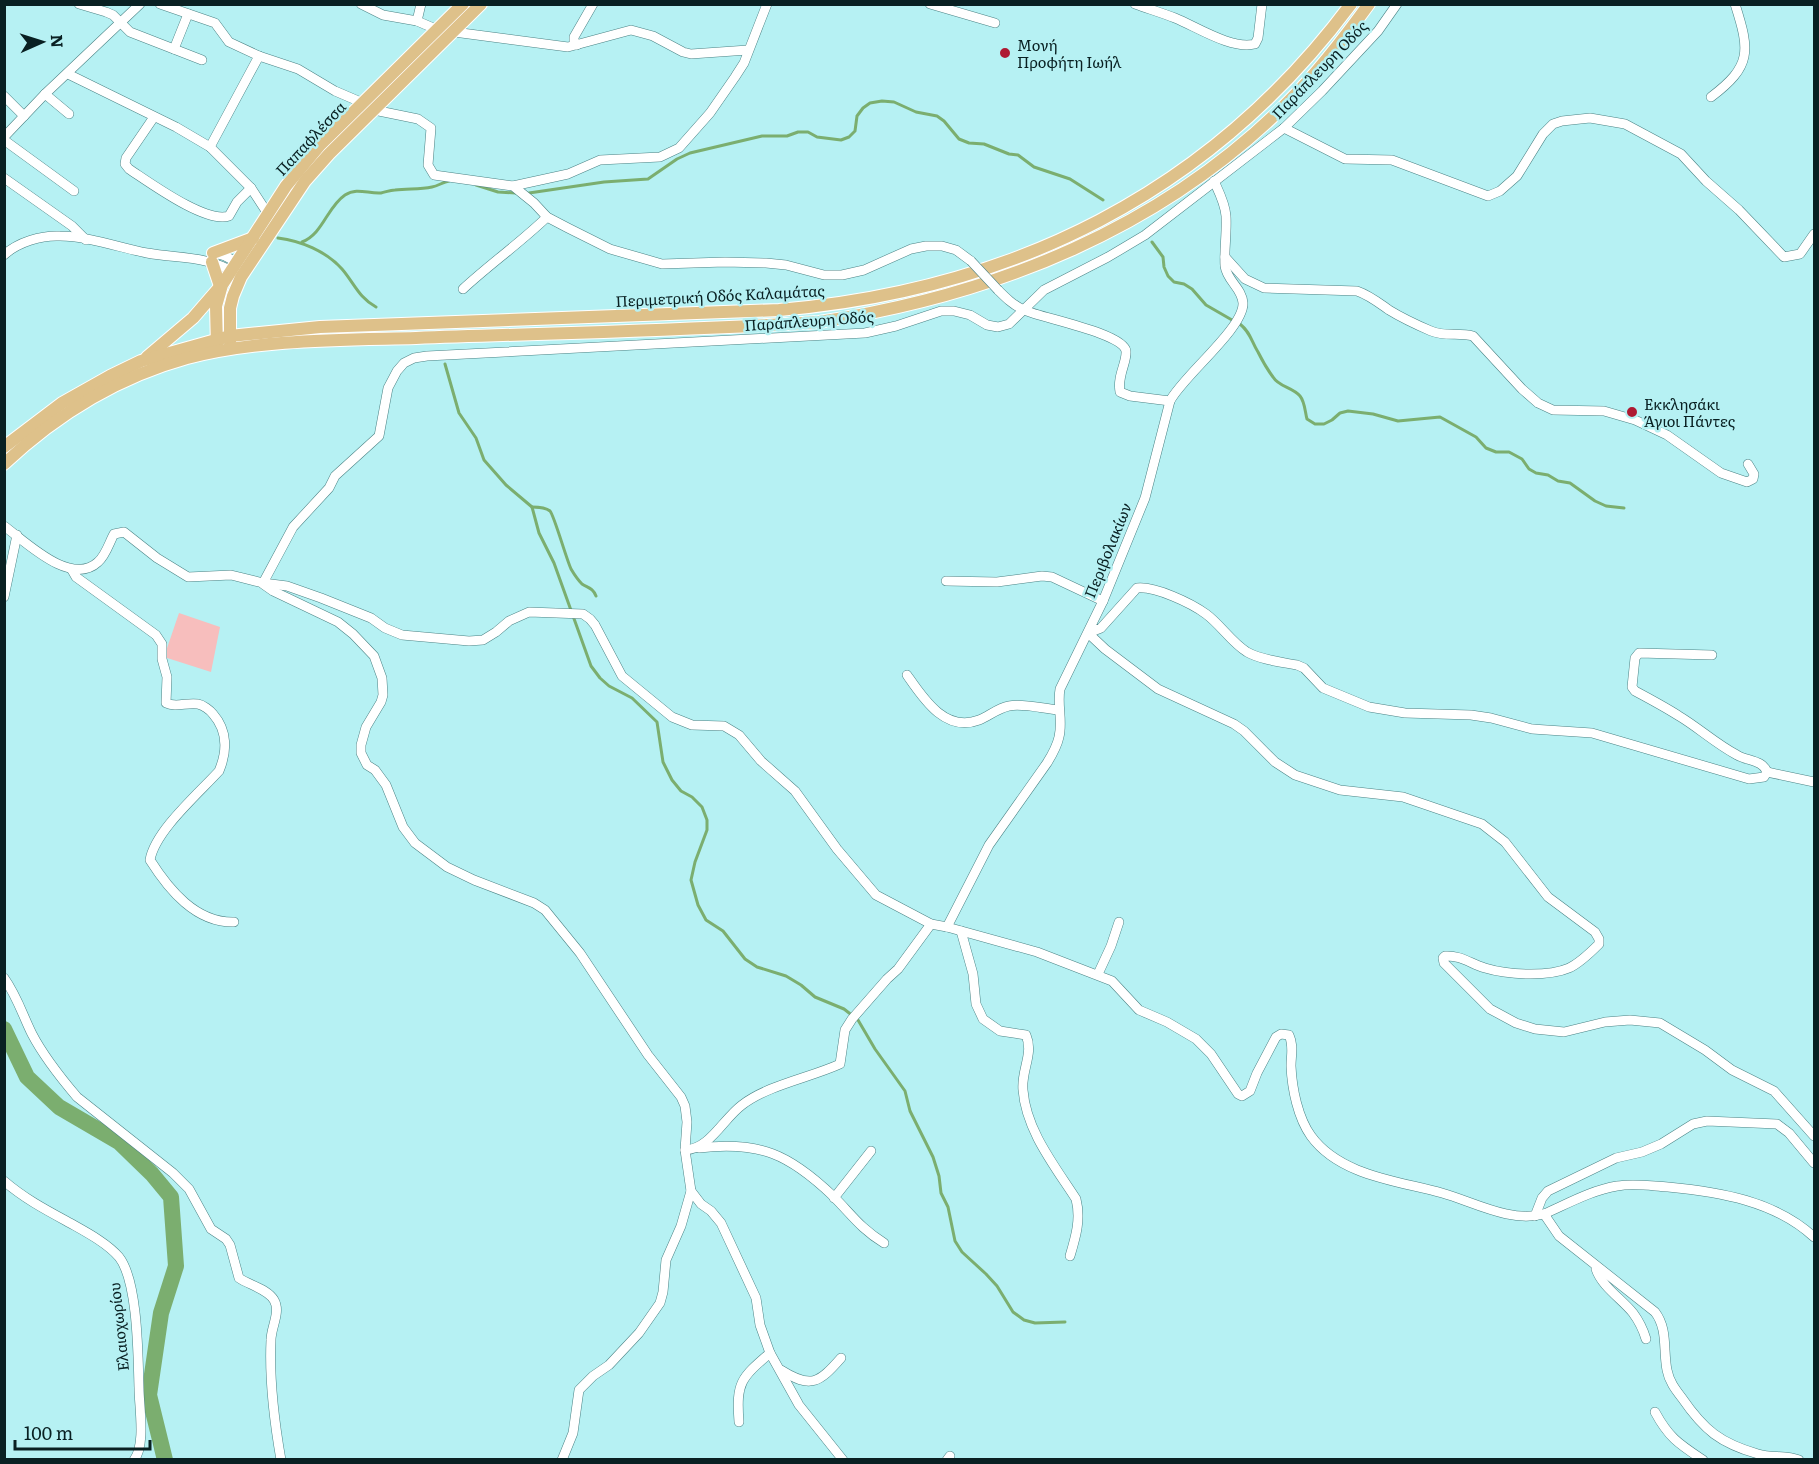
<svg xmlns="http://www.w3.org/2000/svg" width="1819" height="1464" viewBox="0 0 1819 1464" font-family="Literata,serif">
	<style>
		.green { fill: #f7bebd }
		.lines { fill: none; stroke-linecap: round; stroke-linejoin: round }
		.stream { stroke: #7bae6f; stroke-width: 3 }
		.river { stroke: #7bae6f; stroke-width: 16 }
		.minor-casing { stroke: #4b8385; stroke-width: 10 }
		.major-casing { stroke: #fff; stroke-width: 14 }
		.minor { stroke: #fff; stroke-width: 9 }
		.major { stroke: #dec18a; stroke-width: 12 }
		.minor-bridge-casing { stroke: #4b8385; stroke-width: 10; stroke-linecap: butt }
		.minor-bridge { stroke: #fff; stroke-width: 9 }
		.poi-dot { fill: #ae1a32; stroke: #b6f1f3; stroke-width: 2 }
		.labels { text-anchor: middle; dominant-baseline: central; stroke-width: 5; stroke-linejoin: round; paint-order: stroke }
		.poi-label { font-size: 15px; fill: #092022; stroke: #b6f1f3; text-anchor: start }
		.street-label { font-size: 15px; fill: #092022; stroke: #b6f1f3 }
	</style>
	<rect width="100%" height="100%" fill="#b6f1f3"/>
	<polygon class="green" points="179,613 220,627 211,672 164,657"/>
	<g class="lines">
		<g class="stream">
			<polyline points="476,185 498,192 516,193"/>
			<polyline points="529,193 604,182 648,179 677,159 690,153 762,136 787,136 798,132 808,132 817,137 841,140 849,137 855,131 857,116 863,108 870,103 882,101 894,102 916,112 937,116 944,121 959,139 969,143 984,144 1009,154 1018,155 1034,167 1070,179 1103,200"/>
			<path d="M278 238C301 241 326 251 342 269 354 283 359 298 376 307"/>
			<path d="M302 242C323 234 327 207 345 195 357 187 368 194 381 193 386 192 390 190 395 190 407 188 419 190 432 187 438 186 443 182 449 181"/>
			<polyline points="1152,242 1163,257 1164,267 1168,276 1174,282 1184,284 1192,289 1206,305 1232,320"/>
			<path d="M1240 324C1251 333 1251 341 1258 352 1262 360 1267 369 1273 377 1279 387 1292 387 1300 396 1305 402 1305 412 1307 419L1315 424H1324L1332 420 1340 413 1348 411 1373 414 1398 421 1440 417 1476 437 1486 448 1496 452H1509L1522 459 1529 469 1536 473 1548 475 1558 481 1570 483 1595 501 1606 506 1624 508"/>
			<polyline points="445,364 459,413 476,438 484,460 506,485 532,507 539,533 554,563 591,666 600,678 609,686 632,698 657,722 663,762 672,780 681,791 692,797 702,807 707,820 707,830 695,862 691,880 698,905 706,920 723,931 745,959 757,967 786,976 801,985 815,997 844,1009 858,1020 875,1049 905,1091 910,1111 933,1157 939,1176 941,1193 948,1207 955,1241 962,1252 986,1274 997,1286 1013,1312 1024,1320 1035,1323 1065,1322"/>
			<path d="M532 507C538 507 545 507 550 511 554 515 566 558 571 569 574 574 578 580 582 584 588 588 593 588 596 596"/>
		</g>
		<polyline class="river" points="4,1029 27,1077 59,1107 119,1142 152,1174 171,1197 176,1266 161,1313 149,1395 165,1460"/>
		<g class="minor-casing">
			<g id="minor">
				<polyline points="79,4 106,12 113,15 130,32 202,60"/>
				<polyline points="160,4 215,23 229,42 259,56 298,69 335,91 363,103"/>
				<polyline points="361,4 383,15 417,21 438,30"/>
				<polyline points="930,4 995,23"/>
				<path d="M1135 4C1149 9 1162 13 1175 18 1197 27 1232 50 1255 44L1258 38 1262 4"/>
				<polyline points="417,21 421,4"/>
				<polyline points="454,32 568,47 631,30 653,36 683,52 691,54 748,50"/>
				<polyline points="577,45 574,41 574,37 593,4"/>
				<polyline points="174,49 188,14"/>
				<polyline points="68,74 176,127 210,147 251,188 268,214"/>
				<polyline points="45,94 69,114"/>
				<polyline points="4,96 24,116"/>
				<path d="M1711 97C1752 66 1750 51 1735 4"/>
				<polyline points="374,110 418,119 431,128 428,165 434,175 513,186 534,203 547,217 568,228 610,249 662,264 725,262 766,263 786,265 824,275 842,275 864,270 911,249 926,246 942,246 956,250 971,261"/>
				<path d="M154 117 126 158 125 164 129 169C149 182 206 224 229 216L237 202 251 188"/>
				<polyline points="1284,128 1345,159 1392,160 1488,196 1500,191 1517,176 1543,134 1553,124 1562,121 1590,118 1625,124 1681,154 1706,181 1739,210 1784,257 1800,254 1814,234"/>
				<polyline points="4,137 45,94 140,4"/>
				<polyline points="4,140 74,191"/>
				<polyline points="210,147 259,56"/>
				<polyline points="4,178 72,226 86,240"/>
				<polyline points="513,186 568,174 600,160 660,157 679,148 710,113 735,77 744,63 767,4"/>
				<polyline points="214,253 225,256 242,265"/>
				<path d="M4 255C18 242 42 235 60 236 87 236 121 248 147 253 180 259 207 255 237 274"/>
				<path d="M1225 257 1245 279 1264 288 1357 291C1369 295 1379 303 1389 310 1402 318 1417 325 1431 331 1445 337 1459 332 1473 336L1522 389 1538 403 1553 410 1604 411 1635 420 1667 435 1721 473 1747 482 1753 479 1754 474 1748 464"/>
				<path d="M463 289C490 264 520 243 547 217"/>
				<path d="M998 290C1006 298 1013 305 1024 310 1041 318 1123 333 1126 351 1127 363 1117 375 1120 392L1130 396 1170 401"/>
				<path d="M4 526C26 542 71 587 98 562 106 555 109 543 114 534L124 532 157 558 188 577 231 575 263 583 287 586 321 598 371 618 385 628 402 635 469 641 483 640 496 632 509 621 529 612 583 614 590 619 595 625 622 676 672 717 692 725 724 726 739 735 761 761 795 791 837 849 876 895 931 924 947 927 1037 952 1112 981 1139 1010 1167 1022 1196 1039 1211 1054 1238 1094 1242 1096 1250 1091 1257 1073 1276 1037 1281 1034 1289 1035C1294 1046 1291 1055 1291 1066 1292 1089 1298 1118 1311 1136 1340 1176 1399 1181 1442 1193 1474 1202 1510 1223 1544 1214 1567 1204 1592 1190 1617 1186 1634 1183 1651 1186 1668 1187 1720 1192 1775 1201 1814 1237"/>
				<path d="M72 570 76 577 156 635 162 644V659L167 677 166 703C176 708 187 702 198 704 203 705 210 710 213 714 228 731 227 752 219 771 198 794 155 831 150 860 169 890 196 923 234 922"/>
				<polyline points="946,581 997,582 1042,576 1052,577 1103,601"/>
				<polyline points="263,583 293,527 329,488 335,476 379,436 388,388 397,371 404,363 414,358 427,356 865,333 896,326 941,311 954,311 970,315 987,325 998,327 1009,324 1044,290 1108,257 1145,235 1284,128 1322,91 1378,31 1397,4"/>
				<polyline points="263,584 273,591 338,622 353,634 374,656 382,678 383,695 381,702 366,727 361,745 361,753 367,765 375,770 386,785 403,827 415,843 447,867 474,880 534,903 545,910 580,953 648,1055 681,1097 685,1106 687,1122 685,1150 691,1191 701,1204 711,1211 721,1223 756,1298 760,1325 770,1353 799,1405 843,1460"/>
				<polyline points="4,597 17,535"/>
				<path d="M1712 655 1639 653 1635 658 1632 687 1635 691C1650 699 1665 707 1679 716 1699 728 1716 744 1737 755 1747 761 1763 760 1767 772L1764 777 1749 779 1592 733 1532 729 1491 718 1471 715 1405 713 1369 707 1323 688 1304 668 1297 665C1281 662 1261 660 1247 652 1231 642 1221 625 1206 614 1191 603 1155 586 1137 588L1101 628 1088 633 1105 649 1158 689 1234 724 1244 731 1275 762 1295 775 1340 790 1403 797 1482 824 1505 842 1548 897 1595 932 1599 939V944C1591 952 1580 963 1569 968 1548 977 1508 975 1485 968 1471 964 1461 955 1445 956L1443 958 1444 963 1490 1009 1516 1023 1535 1029 1564 1032 1605 1022 1630 1020 1660 1023 1705 1050 1732 1070 1774 1091 1814 1136"/>
				<path d="M907 675C923 698 945 733 979 720 989 716 998 708 1009 706 1023 703 1044 709 1059 710"/>
				<polyline points="1767,772 1814,782"/>
				<path d="M947 927 989 845 1047 763C1052 755 1057 746 1059 737 1063 721 1057 705 1060 689L1103 601 1145 498 1170 401C1183 376 1244 328 1243 303 1242 288 1227 281 1225 266 1224 250 1227 233 1226 216 1225 203 1219 192 1214 181"/>
				<path d="M961 931 973 974 976 1004 983 1019 1000 1031 1026 1035C1034 1054 1021 1070 1023 1090 1026 1130 1054 1165 1076 1199 1081 1219 1076 1236 1070 1256"/>
				<polyline points="1098,974 1111,946 1119,922"/>
				<path d="M4 978C17 996 23 1016 32 1034 44 1057 60 1077 77 1097L173 1173 189 1189 211 1229 226 1239 230 1245 239 1278C249 1285 268 1289 274 1300 281 1312 271 1327 271 1340 269 1381 274 1420 281 1460"/>
				<path d="M699 1148C760 1141 789 1154 833 1196 852 1215 860 1228 884 1243"/>
				<path d="M685 1150C710 1149 723 1119 742 1105 768 1085 809 1078 840 1064L845 1030 852 1019 887 979 898 969 931 924"/>
				<path d="M4 1181C25 1199 46 1210 70 1223 86 1232 107 1243 119 1257 138 1281 138 1356 139 1388 139 1406 146 1445 134 1460"/>
				<polyline points="834,1198 871,1151"/>
				<path d="M1544 1214 1559 1236 1655 1312C1668 1329 1663 1350 1667 1370 1669 1381 1675 1389 1682 1398 1704 1430 1720 1443 1758 1454 1771 1458 1786 1455 1799 1460"/>
				<polyline points="1535,1216 1542,1198 1548,1191 1616,1158 1642,1152 1661,1144 1693,1124 1707,1121 1777,1124 1789,1133 1814,1163"/>
				<path d="M1596 1269C1602 1287 1622 1299 1633 1313 1639 1321 1643 1329 1646 1339"/>
				<path d="M781 1370C811 1389 819 1383 841 1358"/>
				<path d="M1655 1412C1669 1438 1679 1444 1703 1460"/>
				<path d="M739 1422C736 1382 741 1378 770 1353"/>
				<polyline points="562,1460 573,1433 579,1390 593,1376 609,1365 639,1333 660,1303 663,1292 666,1260 681,1226 691,1191"/>
				<polyline points="947,1460 950,1456"/>
			</g>
		</g>
		<g class="major-casing">
			<g id="major">
				<polyline points="213,253 253,238"/>
				<polyline points="212,262 220,286"/>
				<polyline points="230,342 230,308 233,296 241,277 305,181 329,154 481,4"/>
				<polyline points="217,346 216,306 222,285 286,186 320,145 463,4"/>
				<polyline points="147,357 193,318 219,288"/>
				<path d="M4 447 62 403 110 376 141 361 230 336 320 327 779 310C1012 290 1209 194 1351 4"/>
				<path d="M4 464C56 415 118 377 187 358 258 339 343 340 416 338 550 333 685 331 819 322 996 295 1164 228 1291 99 1320 70 1345 37 1369 4"/>
			</g>
		</g>
		<use href="#minor" class="minor"/>
		<use href="#major" class="major"/>
		<g class="minor-bridge-casing">
			<polyline id="minor-bridge" points="971,261 998,290"/>
		</g>
		<use href="#minor-bridge" class="minor-bridge"/>
	</g>
	<g class="poi-dot">
		<circle cx="1005" cy="53" r="6"/>
		<circle cx="1632" cy="412" r="6"/>
	</g>
	<g class="labels">
		<g class="poi-label">
			<text x="1017" y="44">Μονή<tspan x="1017" dy="17">Προφήτη Ιωήλ</tspan></text>
			<text x="1644" y="403">Εκκλησάκι<tspan x="1644" dy="17">Άγιοι Πάντες</tspan></text>
		</g>
		<g class="street-label">
			<text transform="translate(1319 69) rotate(-46)">Παράπλευρη Οδός</text>
			<text transform="translate(310 138) rotate(-47)">Παπαφλέσσα</text>
			<text transform="translate(720 295) rotate(-3)">Περιμετρική Οδός Καλαμάτας</text>
			<text transform="translate(809 320) rotate(-4)">Παράπλευρη Οδός</text>
			<text transform="translate(1107 550) rotate(-68)">Περιβολακίων</text>
			<text transform="translate(118 1327) rotate(-96)">Ελαιοχωρίου</text>
		</g>
	</g>
	<rect width="1819" height="1464" fill="none" stroke="#092022" stroke-width="12"/>
	<g transform="translate(42 42) rotate(87)" stroke="#b6f1f3" stroke-width="4.5" paint-order="stroke">
	<path d="M0-4.5L10 22L0 15L-10 22Z" fill="#092022"/>
	<text y="-9" font-size="16" font-weight="bold" text-anchor="middle" fill="#092022">N</text>
	</g>
	<path d="M15 1440v9h135v-9" fill="none" stroke="#092022" stroke-width="3"/>
	<text x="24" y="1440" font-size="18" fill="#092022" stroke="#b6f1f3" stroke-width="4.5" paint-order="stroke">100 m</text>
</svg>
